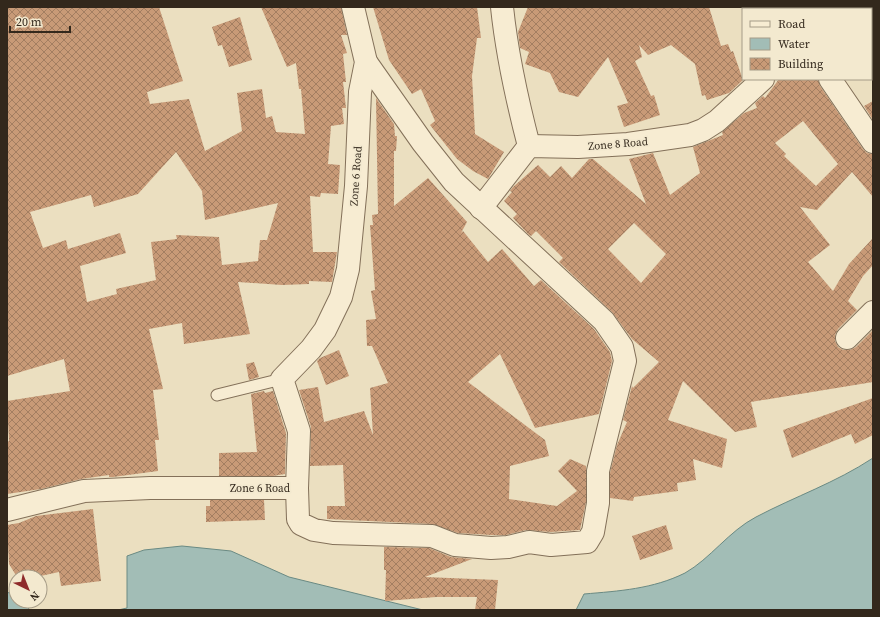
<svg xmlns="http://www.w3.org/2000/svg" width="880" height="617" viewBox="0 0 880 617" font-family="'Source Serif 4',serif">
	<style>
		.water { fill: #a2bdb6; stroke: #6a8a83 }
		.building { fill: url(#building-cross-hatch); fill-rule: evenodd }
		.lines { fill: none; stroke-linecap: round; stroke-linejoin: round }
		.lane-casing { stroke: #837059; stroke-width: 13 }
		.street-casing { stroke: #837059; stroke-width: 24 }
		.lane { stroke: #f7ecd2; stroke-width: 11 }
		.street { stroke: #f7ecd2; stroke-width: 22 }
		.labels { text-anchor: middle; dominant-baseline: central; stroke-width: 3.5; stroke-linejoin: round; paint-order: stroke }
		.street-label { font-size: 11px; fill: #33281c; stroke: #f3e9cf }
	</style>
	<defs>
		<pattern id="building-cross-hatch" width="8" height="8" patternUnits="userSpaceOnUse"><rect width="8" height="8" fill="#c89a77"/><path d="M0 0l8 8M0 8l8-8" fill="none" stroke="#a37e61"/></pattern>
	</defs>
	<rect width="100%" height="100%" fill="#ebdfc0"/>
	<g class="water">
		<path d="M873 458V610H576L584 594C619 591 653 589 685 573 710 559 729 531 756 517 796 496 835 483 873 458Z"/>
		<polygon points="182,546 231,551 289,577 423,610 118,610 127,608 127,556 144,550"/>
		<polygon points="16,591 16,601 27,601 29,610 7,610 7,593"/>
	</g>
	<g class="building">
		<path d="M7 7H159L183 81 147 92 150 104 189 99 205 151 242 131 237 93 262 89 266 118 272 116 276 132 305 134 301 89H299L296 63 287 67 261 7H341L347 35H341L347 53 343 54 346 82H343L346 108H342L344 124 331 126 328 164 340 165 338 194 321 193 320 197 310 196 313 252H337L332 282 309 281V284L282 285 238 282 250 334 184 344 182 323 149 329 163 389 153 390 159 440H155L158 471 113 477H109V475L81 479 41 489 7 494V442L9 441 7 401 70 391 64 359 7 376ZM176 152 202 191 205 220 278 203 267 240H260L258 261 222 265 219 237 176 235 177 239 151 242 156 280 116 289 117 294 87 302 80 266 126 253 120 233 68 249 66 240 43 248 30 212 91 195 94 207 138 194Z"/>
		<polygon points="373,7 477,7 481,38 477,38 472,76 475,134 504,152 488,179 473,171 457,159 430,125 435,121 421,89 412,94 389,60"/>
		<polygon points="528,7 709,7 721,46 728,44 731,52 733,51 743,80 729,93 707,100 705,95 702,96 695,64 671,45 648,55 639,45 642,57 635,61 651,96 654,95 660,115 624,127 617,106 628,103 608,57 578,97 559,92 550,73 525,64 529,52 520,48 518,32"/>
		<polygon points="240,17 252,60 229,67 222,45 218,46 212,27"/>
		<path d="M779 79H818L820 86 863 149 867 153 873 154V197L852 172 817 210 800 207 830 245 808 262 833 291 849 264 873 238V265L863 276 848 301 857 310 838 329 835 335V341L838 347 843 350H850L856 347 873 330V382L751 402 757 427 735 432 683 381 668 420 727 439 722 468 693 459 696 480 677 483 678 491 634 497 633 501 610 498V473L617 445 627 422 623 420 632 386 633 388 659 362 632 339 612 312 559 262 563 258 536 231 531 236 529 235 513 218 517 214 504 201 512 192 510 191 513 187 538 165 550 177 561 166 572 178 589 159H593L646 204 629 159 653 153 670 195 700 173 693 147 723 135 722 132 744 113 757 108 755 103 763 96 765 98ZM803 121 838 164 816 186 784 156 786 154 775 143ZM634 223 666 254 641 283 608 249Z"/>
		<polygon points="376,98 394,124 395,136 397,136 396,151 394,151 394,206 428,178 467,222 461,233 463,231 488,262 502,249 534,286 541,280 594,329 610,352 612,361 599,414 535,428 500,354 468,382 545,440 549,456 510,466 509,499 557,506 577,491 558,471 570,459 586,466 586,502 580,530 551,532 526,530 506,535 491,535 458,533 432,524 327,519 327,506 345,506 343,465 310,466 311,427 299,390 318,387 324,422 364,411 373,435 370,388 388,383 372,346 367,346 366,320 376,319 371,291 375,290 370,225 373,225 372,215 378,214"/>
		<polygon points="873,101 873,120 864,106"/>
		<polygon points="339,350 349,376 326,385 317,361 320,358"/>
		<polygon points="254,362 259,377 249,380 246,364"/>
		<polygon points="264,391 265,393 273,391 286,433 285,474 273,476 219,476 219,453 257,452 251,394"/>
		<polygon points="873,398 873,435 855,444 851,434 792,458 783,430"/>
		<polygon points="210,500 264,500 265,520 206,522 206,506 210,506"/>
		<polygon points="93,509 101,581 61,586 59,572 36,577 17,577 9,564 7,525 19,523 36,516"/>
		<polygon points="666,525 673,549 640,560 632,536"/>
		<polygon points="384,547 429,548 451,557 472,559 425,577 498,580 495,610 475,610 477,597 436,597 385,601 386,570 384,570"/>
	</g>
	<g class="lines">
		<g class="lane-casing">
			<polyline id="lane" points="217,395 282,379"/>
		</g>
		<g class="street-casing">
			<g id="street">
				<path d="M502 7C507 55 517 100 529 146"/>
				<polyline points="823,9 825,7"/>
				<polyline points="830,79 873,142"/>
				<polyline points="481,208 529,146 578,147 628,144 690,135 703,130 717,121 763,79"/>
				<polyline points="847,338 873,312"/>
				<polyline points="297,488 298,519 301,524 314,530 333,533 432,536 455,545 491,548 508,547 529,542 551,545 587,542 593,532 598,503 598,471 625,361 622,347 604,321 454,182 423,143 366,62"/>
				<polyline points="7,510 84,491 150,488 297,488 299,431 282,379 311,349 325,330 341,297 348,269 356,186 360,92 366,62 353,7"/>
			</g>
		</g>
		<use href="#lane" class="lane"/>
		<use href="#street" class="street"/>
	</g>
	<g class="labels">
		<g class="street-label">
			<text transform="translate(618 144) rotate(-5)">Zone 8 Road</text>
			<text transform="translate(356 176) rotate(-86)">Zone 6 Road</text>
			<text x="260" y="488">Zone 6 Road</text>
		</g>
	</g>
	<rect width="880" height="617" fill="none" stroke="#33281c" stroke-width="16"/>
	<rect x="742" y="8" width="130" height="72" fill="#f3e9cf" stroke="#a69c87"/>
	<rect x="750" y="21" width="20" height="6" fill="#f7ecd2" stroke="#a69c87"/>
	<text x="778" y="28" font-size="12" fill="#33281c">Road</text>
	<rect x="750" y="38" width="20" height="12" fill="#a2bdb6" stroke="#a69c87"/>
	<text x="778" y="48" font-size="12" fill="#33281c">Water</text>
	<rect x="750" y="58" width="20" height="12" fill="url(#building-cross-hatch)" stroke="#a69c87"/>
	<text x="778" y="68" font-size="12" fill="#33281c">Building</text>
	<g transform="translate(28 589) rotate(137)"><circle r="19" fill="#f3e9cf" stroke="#a69c87"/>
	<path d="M0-3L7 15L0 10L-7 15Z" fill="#8f2c2c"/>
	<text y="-6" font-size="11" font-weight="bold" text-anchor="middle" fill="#33281c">N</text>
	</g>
	<path d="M10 26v6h60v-6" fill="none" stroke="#33281c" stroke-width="2"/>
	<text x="16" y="26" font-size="12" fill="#33281c" stroke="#f3e9cf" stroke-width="3" paint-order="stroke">20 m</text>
</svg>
